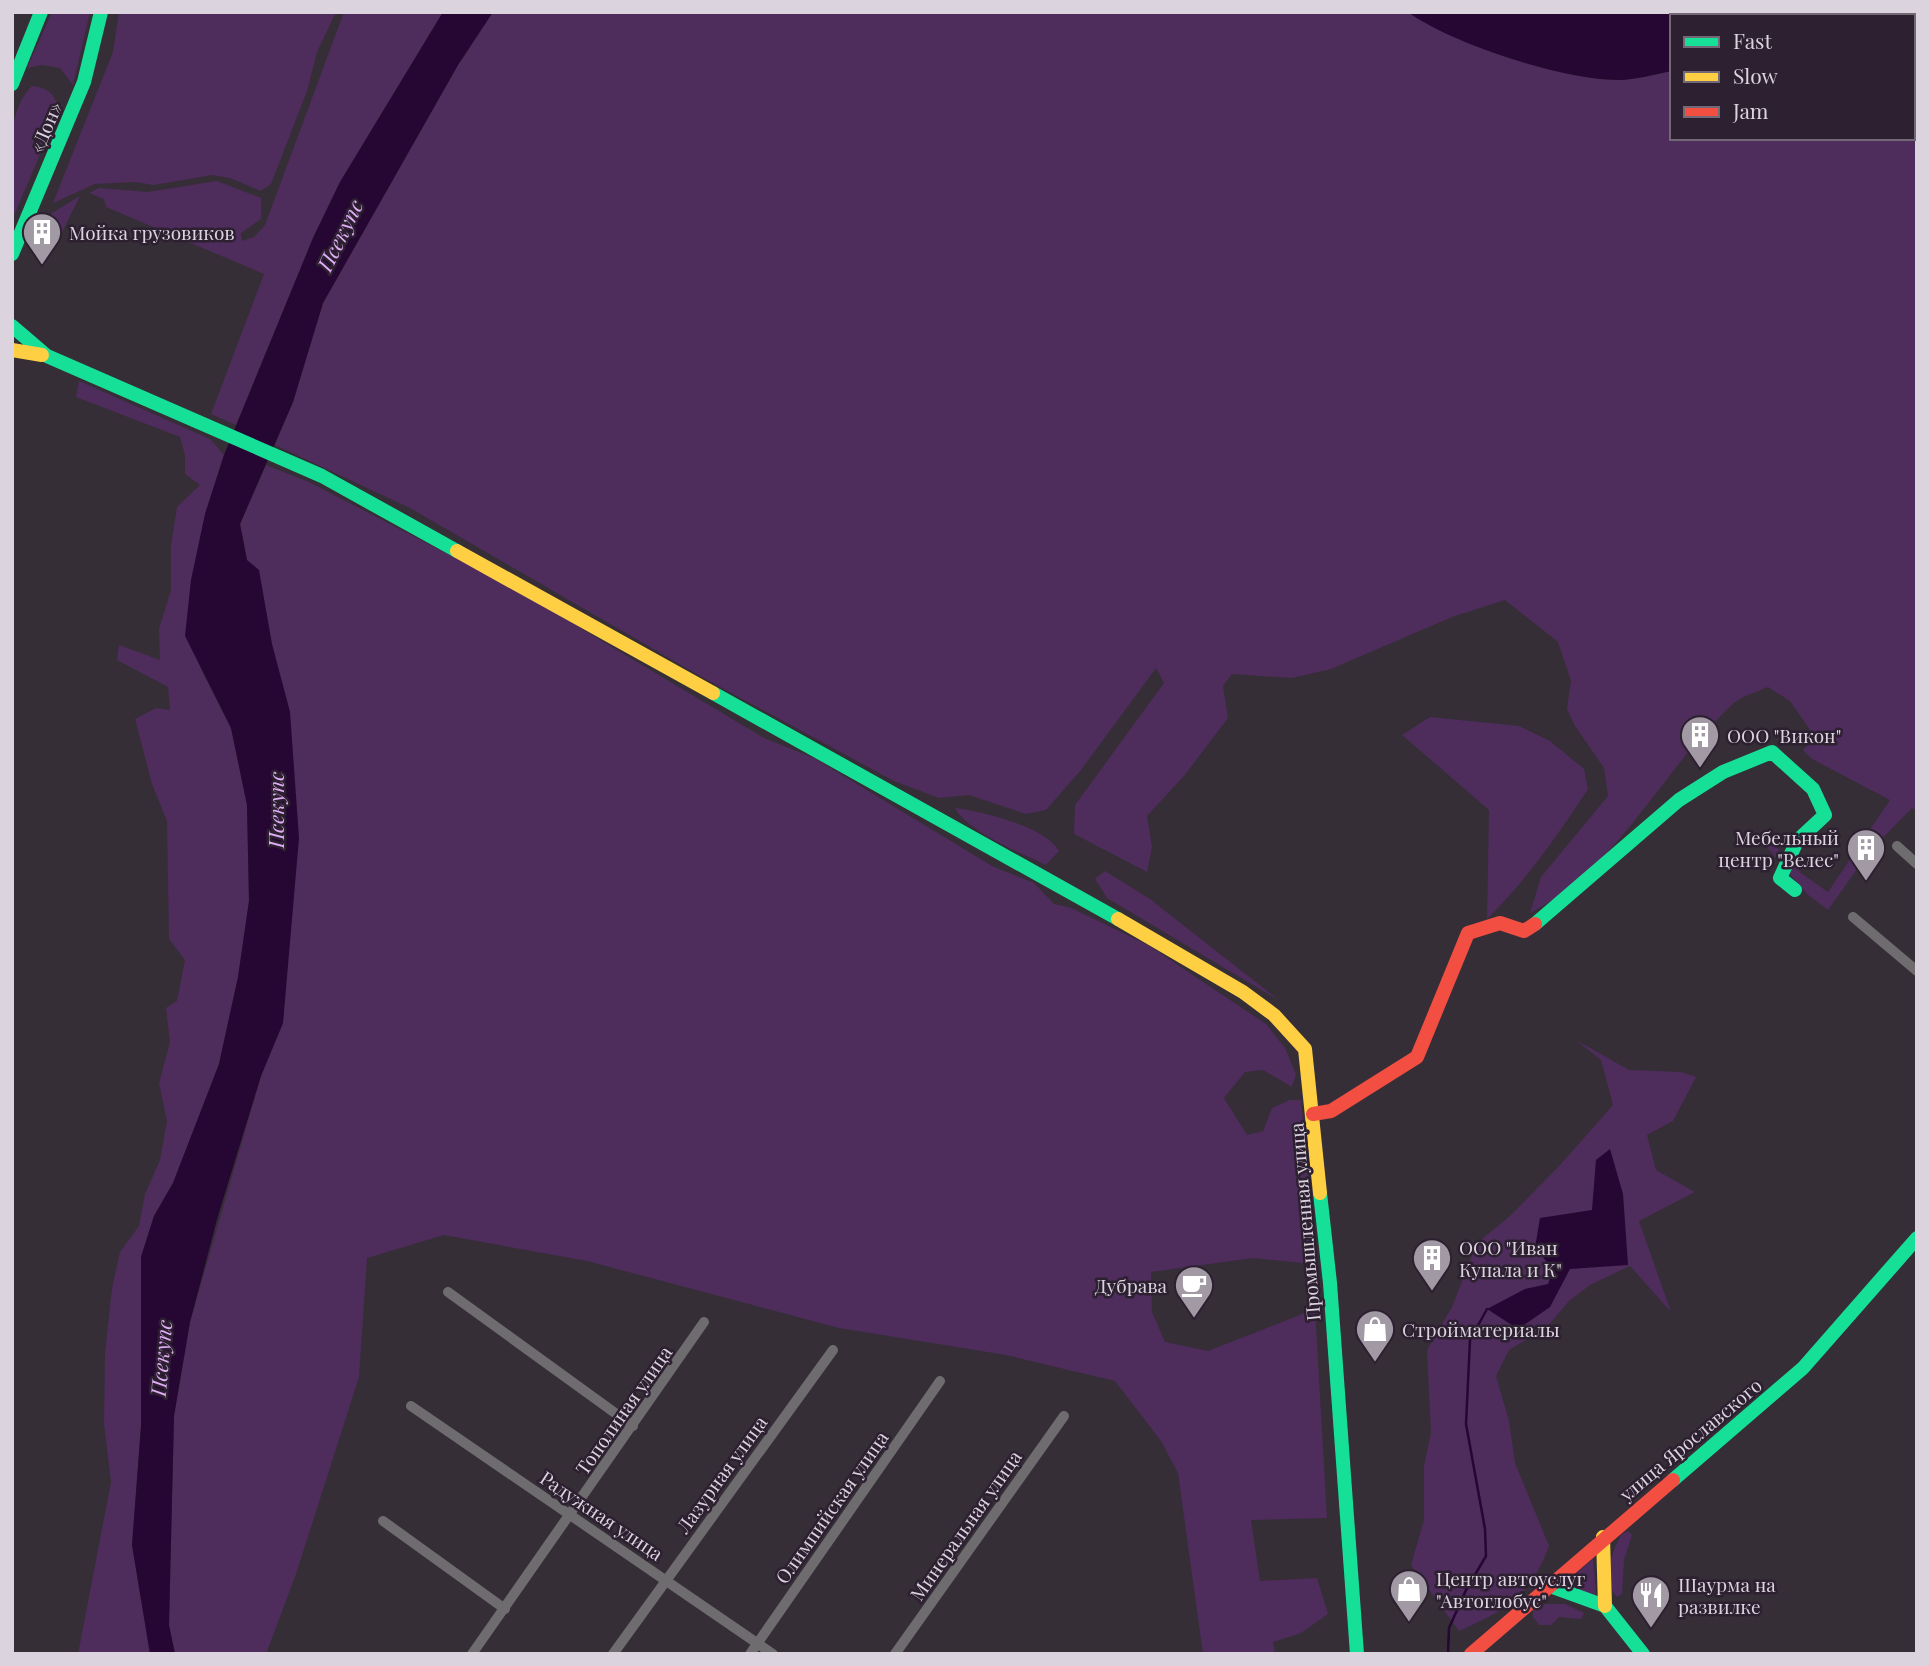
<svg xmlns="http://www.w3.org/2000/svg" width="1929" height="1666" viewBox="0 0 1929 1666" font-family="'Playfair Display',serif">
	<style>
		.green { fill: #4e2c5c }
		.water { fill: #260632 }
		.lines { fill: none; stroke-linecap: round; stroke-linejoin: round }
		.stream { stroke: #260632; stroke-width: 2.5 }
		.street { stroke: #6f6c70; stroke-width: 10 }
		.fast { stroke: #16e098; stroke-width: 14 }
		.slow { stroke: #ffcf43; stroke-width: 14 }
		.jam { stroke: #f24e42; stroke-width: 14 }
		.labels { text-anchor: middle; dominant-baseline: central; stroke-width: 5; stroke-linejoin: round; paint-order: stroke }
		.street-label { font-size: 19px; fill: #dbd3de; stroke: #2c2031 }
		.poi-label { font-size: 19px; fill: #dbd3de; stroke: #2c2031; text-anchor: start }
		.water-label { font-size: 21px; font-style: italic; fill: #e1adf7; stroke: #2c2031 }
	</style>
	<rect width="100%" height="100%" fill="#352e37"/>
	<g class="green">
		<polygon points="52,12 90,12 73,85 60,68 42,65 27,68"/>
		<polygon points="119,12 336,12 317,52 307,91 271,184 261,191 230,178 212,175 154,185 134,182 95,184 53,203 113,52"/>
		<polygon points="344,12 443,12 340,182 313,238 236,425 211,414 264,274 106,207 104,199 89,193 99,188 148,192 217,181 261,198 261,219 241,233 242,241 254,237 265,225"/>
		<path d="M493 12H1408C1452 44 1563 80 1618 80 1635 80 1655 74 1672 71V138H1913V16H1792L1798 12H1917V811L1912 808 1870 851 1828 910 1807 894 1764 844 1768 838 1801 873 1828 892 1890 800 1812 759 1803 750 1815 737 1790 701 1768 687C1757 692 1742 696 1734 703 1663 767 1618 870 1530 913L1541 877 1608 796 1604 768 1575 726 1567 709 1571 681 1558 642 1505 600 1452 617 1331 669 1292 678 1232 674 1223 686 1228 718 1184 776 1147 816 1152 847 1147 872 1074 834 1075 805 1164 683 1156 668 1081 770 1046 810 1026 814 969 795 939 798 894 781 700 676 410 508 275 445 293 402 323 303 458 65Z"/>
		<path d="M32 86C50 88 54 94 59 110L12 220C12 179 1 117 32 86Z"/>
		<polygon points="80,196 55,246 38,238 44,218"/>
		<polygon points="79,381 210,439 224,455 205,514 202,671 231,728 247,805 249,901 238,977 219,1064 173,1183 154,1216 141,1257 141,1426 132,1545 150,1654 78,1654 111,1482 104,1424 105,1353 112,1288 120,1252 139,1226 145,1194 160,1160 167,1121 159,1083 170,1042 166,1008 177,1001 185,960 169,939 167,821 152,784 135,719 156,708 170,710 168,687 117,660 119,645 160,660 159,629 171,590 171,545 177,507 200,485 185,474 185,455 180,437 76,397"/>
		<polygon points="266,465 309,482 517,590 764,738 814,758 992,866 1034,883 1054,904 1071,908 1148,945 1266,1024 1285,1048 1296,1074 1292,1087 1263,1070 1245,1072 1224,1098 1247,1135 1263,1131 1272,1108 1290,1100 1301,1100 1313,1229 1313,1264 1253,1258 1151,1272 1152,1312 1165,1342 1208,1351 1315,1309 1327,1518 1251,1520 1260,1581 1317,1578 1328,1614 1301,1633 1273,1642 1275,1654 1203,1654 1178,1473 1161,1441 1115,1381 1006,1355 839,1328 587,1261 444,1235 367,1258 359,1377 296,1574 266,1654 175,1654 169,1625 174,1416 190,1322 261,1076 283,1023 288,953 290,712 247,560 240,524"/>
		<path d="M1430 717 1519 726 1550 741 1584 769 1588 789C1558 835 1526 881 1487 919L1489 810 1402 735Z"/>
		<path d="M955 808C982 811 1046 827 1059 851L1046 865C1021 853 968 832 955 808Z"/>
		<polygon points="1105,871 1150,899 1280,1001 1107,898 1095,879"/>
		<path d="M1576 1040 1629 1070 1681 1072 1696 1077 1673 1121 1647 1135 1656 1170 1695 1192 1639 1221 1671 1312 1630 1266 1590 1285 1569 1301 1547 1327 1509 1350 1496 1376 1509 1421 1515 1463 1549 1546C1530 1597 1507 1609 1459 1631L1411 1565 1424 1520V1466L1431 1433 1427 1350 1452 1307 1477 1243 1509 1217 1561 1164 1613 1105 1601 1060Z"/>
		<path d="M1628 1531 1632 1535 1624 1560 1622 1594 1617 1597C1602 1581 1611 1551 1622 1534Z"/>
		<polygon points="1593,1559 1596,1594 1593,1596 1564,1584"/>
		<polygon points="1546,1604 1565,1604 1584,1613 1581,1619 1559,1617 1551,1625 1539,1625 1533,1617 1533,1610"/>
	</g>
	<g class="water">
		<polygon points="443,12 493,12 458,65 323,303 293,402 240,524 247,560 259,570 272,644 290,712 299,838 283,1023 261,1076 218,1216 190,1322 174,1416 169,1625 175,1654 150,1654 132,1545 141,1426 141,1257 154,1216 173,1183 219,1064 238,977 249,901 247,805 231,728 185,636 191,580 205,514 224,455 313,238 340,182"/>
		<path d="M1408 12H1798L1792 16H1672V71C1655 74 1635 80 1618 80 1564 80 1452 44 1408 12Z"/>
		<polygon points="1610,1149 1623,1194 1628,1265 1570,1269 1550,1307 1518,1329 1487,1309 1525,1289 1548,1284 1553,1269 1535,1248 1540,1218 1592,1210 1596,1160"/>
	</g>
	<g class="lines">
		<polyline class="stream" points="1448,1654 1449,1628 1466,1590 1486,1556 1485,1529 1466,1424 1470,1340 1487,1309"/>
		<g class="street">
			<polyline points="1897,846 1917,864"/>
			<polyline points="1853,917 1917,971"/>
			<polyline points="448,1292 633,1426"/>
			<polyline points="411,1406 773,1654"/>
			<polyline points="383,1521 505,1609"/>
			<polyline points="472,1654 704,1322"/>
			<polyline points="613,1654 833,1350"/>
			<polyline points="750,1654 940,1381"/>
			<polyline points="895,1654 1064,1416"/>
		</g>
		<g class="fast">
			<polyline points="12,84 41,12"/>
			<polyline points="12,254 84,82 101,12"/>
			<polyline points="12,326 47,356 322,476 457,551"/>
			<polyline points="713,693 1118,919"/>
			<polyline points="1535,924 1679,800 1723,772 1772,752 1813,789 1825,815 1797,841 1780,878 1795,890"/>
			<polyline points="1320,1193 1330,1283 1357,1654"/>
			<polyline points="1673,1480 1803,1368 1917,1238"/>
			<polyline points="1547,1585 1605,1606 1643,1654"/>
		</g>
		<g class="slow">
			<polyline points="12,350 42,355"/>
			<polyline points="457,551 713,693"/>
			<polyline points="1118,919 1243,992 1274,1015 1305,1049 1320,1193"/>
			<polyline points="1603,1537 1605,1606"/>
		</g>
		<g class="jam">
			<polyline points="1313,1114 1331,1111 1417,1057 1468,933 1500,923 1524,931 1535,924"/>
			<polyline points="1471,1654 1673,1480"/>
		</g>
	</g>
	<defs>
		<g id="building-pin" transform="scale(2.0125)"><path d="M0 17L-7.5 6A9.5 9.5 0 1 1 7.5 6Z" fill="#a199a4" stroke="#2c2031"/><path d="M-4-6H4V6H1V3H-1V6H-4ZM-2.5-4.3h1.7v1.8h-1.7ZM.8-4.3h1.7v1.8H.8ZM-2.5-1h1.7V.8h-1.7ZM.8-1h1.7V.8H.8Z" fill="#fff"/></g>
		<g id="cafe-pin" transform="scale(2.0125)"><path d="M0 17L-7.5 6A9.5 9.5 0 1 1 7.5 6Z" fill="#a199a4" stroke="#2c2031"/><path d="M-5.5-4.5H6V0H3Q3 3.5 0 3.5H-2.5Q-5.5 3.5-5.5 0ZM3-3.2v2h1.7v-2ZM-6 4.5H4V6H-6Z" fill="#fff"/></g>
		<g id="shop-pin" transform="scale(2.0125)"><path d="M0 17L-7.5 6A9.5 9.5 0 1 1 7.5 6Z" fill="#a199a4" stroke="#2c2031"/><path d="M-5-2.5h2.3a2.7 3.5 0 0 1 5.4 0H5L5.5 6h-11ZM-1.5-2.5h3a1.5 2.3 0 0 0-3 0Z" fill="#fff"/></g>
		<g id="restaurant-pin" transform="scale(2.0125)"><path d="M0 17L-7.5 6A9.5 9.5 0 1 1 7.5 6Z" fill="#a199a4" stroke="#2c2031"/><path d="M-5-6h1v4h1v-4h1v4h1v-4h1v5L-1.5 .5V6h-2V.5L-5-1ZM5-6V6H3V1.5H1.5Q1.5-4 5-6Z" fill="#fff"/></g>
	</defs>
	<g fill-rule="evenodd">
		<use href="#building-pin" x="42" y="232"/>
		<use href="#building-pin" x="1700" y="735"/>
		<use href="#building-pin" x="1866" y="848"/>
		<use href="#building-pin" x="1432" y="1258"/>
		<use href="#cafe-pin" x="1194" y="1285"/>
		<use href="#shop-pin" x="1375" y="1329"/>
		<use href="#shop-pin" x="1409" y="1589"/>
		<use href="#restaurant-pin" x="1651" y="1595"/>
	</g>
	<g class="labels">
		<g class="street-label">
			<text transform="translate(45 127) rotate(-67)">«Дон»</text>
			<text transform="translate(1304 1222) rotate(-95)">Промышленная улица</text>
			<text transform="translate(623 1410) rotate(-55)">Тополиная улица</text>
			<text transform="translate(1690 1439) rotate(-40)">улица Ярославского</text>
			<text transform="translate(721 1474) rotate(-54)">Лазурная улица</text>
			<text transform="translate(831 1507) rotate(-55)">Олимпийская улица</text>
			<text transform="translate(602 1515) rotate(34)">Радужная улица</text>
			<text transform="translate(965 1525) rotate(-55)">Минеральная улица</text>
		</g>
		<g class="poi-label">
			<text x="69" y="232">Мойка грузовиков</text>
			<text x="1727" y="735">ООО "Викон"</text>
			<text x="1839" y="837" text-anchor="end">Мебельный<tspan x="1839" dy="22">центр "Велес"</tspan></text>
			<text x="1459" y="1247">ООО "Иван<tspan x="1459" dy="22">Купала и К"</tspan></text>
			<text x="1167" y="1285" text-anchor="end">Дубрава</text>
			<text x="1402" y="1329">Стройматериалы</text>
			<text x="1436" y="1578">Центр автоуслуг<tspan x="1436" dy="22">"Автоглобус"</tspan></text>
			<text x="1678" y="1584">Шаурма на<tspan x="1678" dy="22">развилке</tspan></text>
		</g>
		<g class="water-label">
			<text transform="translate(339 235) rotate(-64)">Псекупс</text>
			<text transform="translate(275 810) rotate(-90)">Псекупс</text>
			<text transform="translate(160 1358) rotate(-85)">Псекупс</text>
		</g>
	</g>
	<rect width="1929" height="1666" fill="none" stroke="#dbd3de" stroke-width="28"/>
	<rect x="1670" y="14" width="245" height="126" fill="#2c2031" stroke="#726876" stroke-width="2"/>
	<rect x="1684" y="37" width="35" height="10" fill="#16e098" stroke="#726876" stroke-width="2"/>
	<text x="1733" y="49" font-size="21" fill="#dbd3de">Fast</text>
	<rect x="1684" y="72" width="35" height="10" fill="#ffcf43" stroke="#726876" stroke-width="2"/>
	<text x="1733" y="84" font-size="21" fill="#dbd3de">Slow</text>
	<rect x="1684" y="107" width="35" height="10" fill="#f24e42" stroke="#726876" stroke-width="2"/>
	<text x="1733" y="119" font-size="21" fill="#dbd3de">Jam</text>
</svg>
